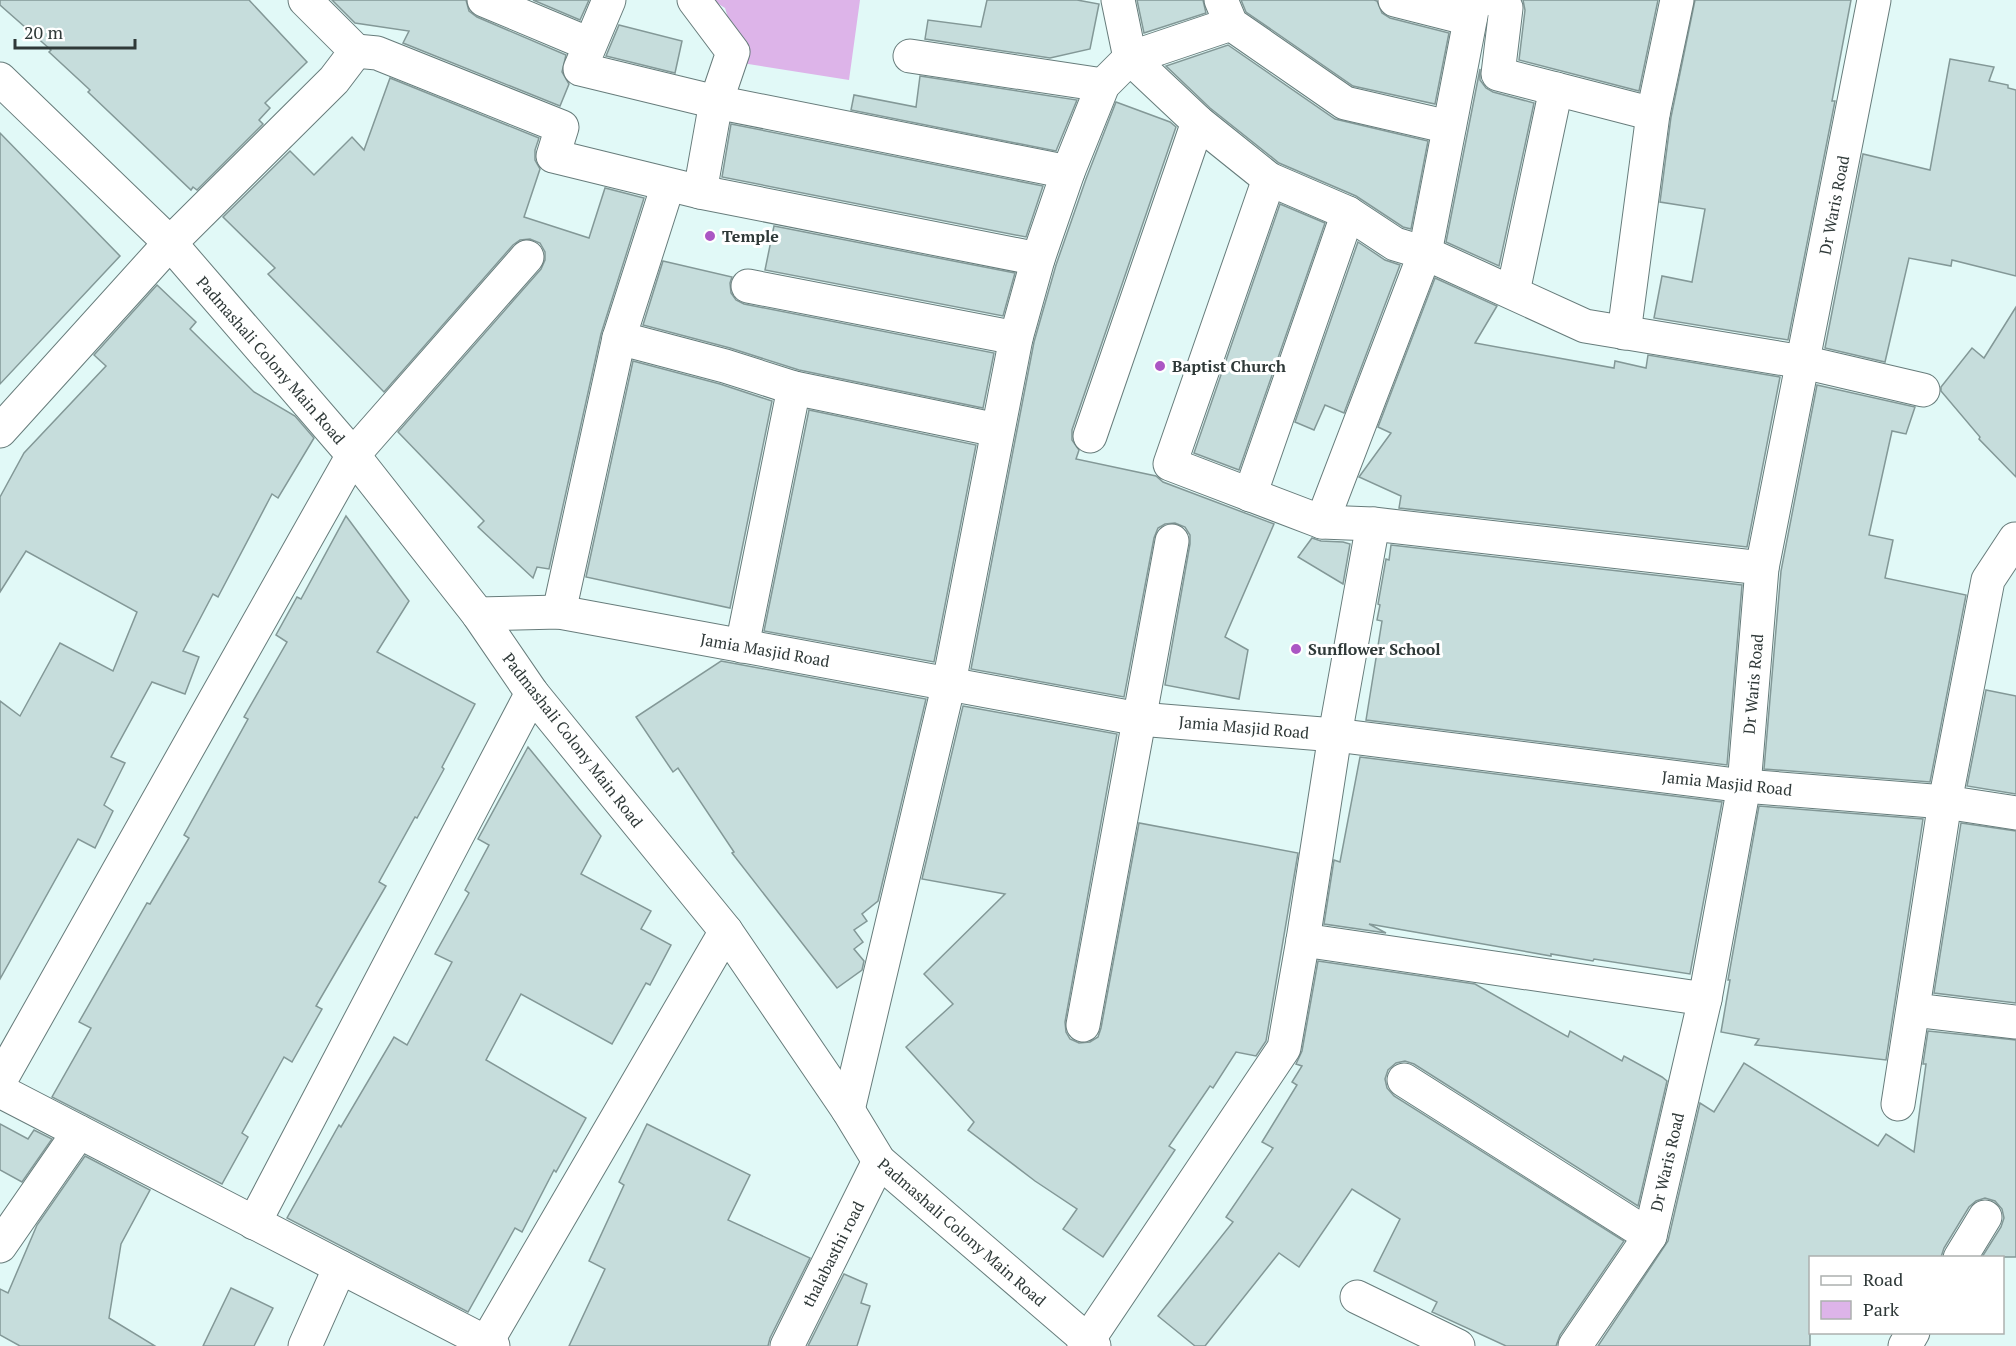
<svg xmlns="http://www.w3.org/2000/svg" width="2016" height="1346" viewBox="0 0 2016 1346" font-family="'PT Serif',serif">
	<style>
		.green { fill: #ddb4e9 }
		.building { fill: #c6dddc; stroke: #839897; stroke-width: 1.5 }
		.lines { fill: none; stroke-linecap: round; stroke-linejoin: round }
		.minor-casing { stroke: #677c7b; stroke-width: 35 }
		.tertiary-casing { stroke: #677c7b; stroke-width: 35 }
		.minor { stroke: #fff; stroke-width: 33 }
		.tertiary { stroke: #fff; stroke-width: 33 }
		.poi-dot { fill: #ab56c4; stroke: #fff; stroke-width: 2 }
		.labels { text-anchor: middle; dominant-baseline: central; stroke-width: 6; stroke-linejoin: round; paint-order: stroke }
		.street-label { font-size: 16px; fill: #2f3938; stroke: #fff }
		.poi-label { font-size: 16px; font-weight: bold; fill: #2f3938; stroke: #fff; text-anchor: start }
	</style>
	<rect width="100%" height="100%" fill="#e1f9f7"/>
	<polygon class="green" points="712,0 860,0 849,80 742,63 725,8"/>
	<g class="building">
		<polygon points="0,0 249,0 307,62 265,103 270,108 259,120 263,124 197,190 193,187 191,190 88,92 90,90 49,52 51,50 0,5"/>
		<polygon points="332,0 466,0 469,11 477,17 566,55 562,72 569,84 560,106 403,43 409,31 355,23"/>
		<polygon points="533,0 589,0 580,20"/>
		<polygon points="987,0 1077,0 1099,4 1090,49 1050,58 925,39 928,20 981,27"/>
		<polygon points="1137,0 1203,0 1206,13 1144,33"/>
		<polygon points="1241,0 1374,0 1377,1 1382,13 1390,18 1449,33 1435,104 1353,86 1246,12"/>
		<polygon points="1523,0 1658,0 1639,91 1519,60 1525,10"/>
		<polygon points="1695,0 1851,0 1832,101 1835,101 1788,340 1654,318 1662,276 1692,282 1705,209 1660,202 1671,117"/>
		<polygon points="619,25 682,41 675,73 606,56"/>
		<polygon points="1228,45 1335,119 1428,141 1411,229 1403,227 1356,196 1279,163 1210,108 1166,66"/>
		<polygon points="1950,59 1994,67 1989,81 2008,85 2008,88 2016,90 2016,276 1952,260 1951,266 1909,258 1885,362 1825,348 1863,154 1930,170"/>
		<polygon points="1480,69 1480,80 1486,88 1493,92 1534,103 1499,266 1446,242"/>
		<polygon points="920,76 1077,100 1056,151 851,110 854,95 916,107"/>
		<polygon points="390,78 539,138 535,150 535,160 540,169 524,217 589,238 605,188 644,198 601,334 549,569 537,567 533,578 478,527 484,521 398,432 541,269 545,260 545,252 540,243 530,239 520,240 513,245 384,392 268,274 275,268 223,217 290,151 314,175 352,137 364,150"/>
		<polygon points="1116,102 1170,122 1176,127 1072,430 1072,440 1079,450 1076,459 1156,476 1163,482 1274,524 1225,637 1248,650 1239,699 1165,685 1190,544 1190,535 1185,527 1175,523 1165,524 1158,528 1154,538 1124,697 971,669 1034,342 1056,265 1086,179"/>
		<polygon points="731,124 1043,186 1026,237 722,177"/>
		<polygon points="0,133 120,256 0,384"/>
		<polygon points="1280,204 1325,223 1239,470 1194,453"/>
		<polygon points="774,226 1015,273 1003,316 765,270"/>
		<polygon points="1358,242 1385,260 1400,265 1344,413 1325,405 1314,430 1295,422"/>
		<polygon points="663,261 732,277 730,283 731,293 736,300 744,304 994,353 983,408 799,370 730,348 643,325"/>
		<polygon points="1435,278 1497,306 1475,343 1614,368 1615,361 1646,368 1648,355 1780,377 1747,547 1399,508 1401,496 1359,477 1391,433 1378,427"/>
		<polygon points="157,285 196,322 190,329 254,392 295,416 314,438 278,498 272,494 218,597 213,594 183,651 199,657 185,694 152,682 111,757 125,763 104,805 113,811 95,848 78,839 0,979 0,701 20,716 60,643 113,671 137,612 26,551 0,592 0,497 24,453 106,366 94,355"/>
		<polygon points="2016,307 2016,477 1979,439 1980,437 1941,391 1941,387 1972,348 1984,358"/>
		<polygon points="633,361 720,384 772,401 730,608 586,577"/>
		<polygon points="1817,385 1915,407 1906,434 1892,431 1869,535 1893,540 1885,578 1966,595 1930,782 1764,769 1781,571"/>
		<polygon points="809,410 976,445 934,662 764,631"/>
		<polygon points="346,516 409,601 377,652 475,704 442,767 444,769 417,818 415,817 379,882 386,886 316,1006 322,1009 292,1062 284,1057 242,1133 248,1137 222,1184 52,1097 91,1028 79,1022 147,903 150,904 189,838 184,835 248,719 244,717 287,642 276,635 297,597 301,599"/>
		<polygon points="1312,538 1321,541 1343,542 1350,544 1343,584 1298,557"/>
		<polygon points="1391,545 1742,585 1727,765 1366,720 1382,621 1377,620 1380,605 1378,604 1386,559 1389,560"/>
		<polygon points="721,661 926,699 878,901 862,914 867,921 854,930 863,942 854,949 864,961 862,970 837,988 732,853 734,852 678,768 673,772 636,717"/>
		<polygon points="1986,690 2016,696 2016,794 1967,786"/>
		<polygon points="963,706 1117,734 1065,1022 1066,1032 1070,1039 1079,1043 1090,1042 1098,1037 1101,1028 1139,823 1298,853 1266,1041 1256,1056 1236,1052 1213,1088 1210,1086 1169,1146 1175,1150 1103,1257 1063,1229 1077,1209 1035,1181 968,1130 974,1122 906,1047 953,1004 924,974 1005,894 922,879"/>
		<polygon points="528,747 601,836 581,874 651,911 641,929 671,945 650,985 646,983 612,1044 521,994 486,1060 586,1118 556,1172 554,1170 522,1232 515,1228 468,1312 287,1218 339,1125 341,1127 394,1037 407,1045 452,962 435,954 469,893 465,890 489,845 478,839"/>
		<polygon points="1360,757 1722,802 1690,974 1594,959 1593,961 1551,954 1551,956 1369,924 1386,933 1324,924 1334,860 1340,862"/>
		<polygon points="1759,806 1923,819 1886,1060 1755,1045 1759,1039 1721,1032 1730,980 1728,980"/>
		<polygon points="1961,823 2016,831 2016,1003 1934,993"/>
		<polygon points="1318,961 1475,984 1568,1037 1570,1031 1622,1061 1624,1056 1662,1077 1667,1081 1638,1206 1414,1064 1405,1061 1396,1063 1388,1070 1385,1079 1387,1088 1394,1096 1624,1241 1560,1335 1556,1346 1506,1346 1432,1312 1437,1302 1374,1271 1400,1219 1352,1189 1299,1267 1279,1253 1205,1346 1195,1346 1158,1316 1233,1222 1226,1217 1273,1148 1262,1142 1297,1085 1292,1082 1302,1066 1296,1064 1302,1051"/>
		<polygon points="1928,1031 2016,1040 2016,1257 1982,1257 2001,1227 2004,1218 2002,1209 1995,1201 1985,1198 1976,1201 1969,1207 1944,1248 1941,1257 1810,1257 1810,1346 1598,1346 1668,1241 1700,1103 1714,1112 1744,1063 1878,1146 1886,1134 1914,1152 1926,1064 1923,1064"/>
		<polygon points="0,1124 28,1139 34,1130 52,1139 22,1182 0,1170"/>
		<polygon points="647,1124 750,1175 728,1220 810,1258 770,1338 768,1346 569,1346 605,1269 589,1261 624,1185 619,1182"/>
		<polygon points="85,1156 150,1190 121,1244 109,1318 155,1346 20,1346 0,1335 0,1289 8,1293 37,1225"/>
		<polygon points="844,1274 867,1284 861,1303 870,1306 857,1346 808,1346"/>
		<polygon points="231,1288 273,1308 254,1346 203,1346"/>
	</g>
	<g class="lines">
		<g class="minor-casing">
			<g id="minor">
				<polyline points="484,0 589,44"/>
				<polyline points="609,0 580,69 716,102 1068,172"/>
				<polyline points="694,0 733,52 716,102 700,192"/>
				<polyline points="1118,0 1130,58 1198,122 1269,179 1348,213 1395,244 1425,253 1585,326 1803,362 1923,390"/>
				<polyline points="1221,0 1231,24 1345,103 1449,127"/>
				<polyline points="1395,0 1470,19"/>
				<polyline points="1496,0 1506,8 1498,74 1653,114"/>
				<polyline points="356,51 377,53 562,127 553,156 700,192 1038,259"/>
				<polyline points="910,56 1103,85"/>
				<polyline points="1269,179 1170,464 1322,522 1373,524 1762,568"/>
				<polyline points="748,286 1016,338"/>
				<polyline points="1513,292 1556,89"/>
				<polyline points="1624,333 1653,114 1677,0"/>
				<polyline points="619,338 725,366 794,388 997,430"/>
				<polyline points="0,431 170,243 334,80 356,51 305,0"/>
				<polyline points="1090,436 1198,122"/>
				<polyline points="1250,495 1348,213"/>
				<polyline points="1322,522 1425,253 1474,0"/>
				<polyline points="559,612 619,338 668,185"/>
				<polyline points="478,614 559,612 1139,719 1335,735 1744,786 1945,802 2016,813"/>
				<polyline points="742,646 794,388"/>
				<polyline points="1303,940 1705,999"/>
				<polyline points="1914,1010 2016,1022"/>
				<polyline points="1083,1025 1172,541"/>
				<polyline points="1404,1080 1650,1236"/>
				<polyline points="0,1081 353,455 527,257"/>
				<polyline points="0,1091 493,1346"/>
				<polyline points="1898,1104 1945,802 1988,580 2015,539 2016,540"/>
				<polyline points="848,1110 949,683 1016,338 1038,259 1068,172 1103,85 1130,58 1231,24"/>
				<polyline points="254,1223 532,693"/>
				<polyline points="0,1246 79,1132"/>
				<polyline points="1960,1258 1985,1217"/>
				<polyline points="1357,1297 1458,1346"/>
				<polyline points="486,1343 726,931"/>
				<polyline points="305,1346 340,1267"/>
				<polyline points="787,1346 879,1161"/>
				<polyline points="1084,1346 1284,1048 1303,940 1335,735 1373,524"/>
				<polyline points="1575,1346 1650,1236 1705,999 1744,786 1762,568 1874,0"/>
				<polyline points="1905,1346 1913,1332"/>
			</g>
		</g>
		<g class="tertiary-casing">
			<polyline id="tertiary" points="0,79 170,243 353,455 478,614 532,693 726,931 848,1110 879,1161 1094,1346"/>
		</g>
		<use href="#minor" class="minor"/>
		<use href="#tertiary" class="tertiary"/>
	</g>
	<g class="poi-dot">
		<circle cx="710" cy="236" r="6"/>
		<circle cx="1160" cy="366" r="6"/>
		<circle cx="1296" cy="649" r="6"/>
	</g>
	<g class="labels">
		<g class="street-label">
			<text transform="translate(1834 205) rotate(-79)">Dr Waris Road</text>
			<text transform="translate(271 360) rotate(49)">Padmashali Colony Main Road</text>
			<text transform="translate(765 650) rotate(10)">Jamia Masjid Road</text>
			<text transform="translate(1753 684) rotate(-85)">Dr Waris Road</text>
			<text transform="translate(1244 727) rotate(5)">Jamia Masjid Road</text>
			<text transform="translate(573 740) rotate(52)">Padmashali Colony Main Road</text>
			<text transform="translate(1727 783) rotate(6)">Jamia Masjid Road</text>
			<text transform="translate(1667 1162) rotate(-77)">Dr Waris Road</text>
			<text transform="translate(962 1232) rotate(41)">Padmashali Colony Main Road</text>
			<text transform="translate(833 1254) rotate(-63)">thalabasthi road</text>
		</g>
		<g class="poi-label">
			<text x="722" y="236">Temple</text>
			<text x="1172" y="366">Baptist Church</text>
			<text x="1308" y="649">Sunflower School</text>
		</g>
	</g>
	<rect x="1809" y="1256" width="195" height="78" fill="#ffffff" stroke="#acb0af" stroke-width="1.5"/>
	<rect x="1821" y="1276" width="30" height="9" fill="#ffffff" stroke="#acb0af" stroke-width="1.5"/>
	<text x="1863" y="1286" font-size="18" fill="#2f3938">Road</text>
	<rect x="1821" y="1301" width="30" height="18" fill="#ddb4e9" stroke="#acb0af" stroke-width="1.5"/>
	<text x="1863" y="1316" font-size="18" fill="#2f3938">Park</text>
	<path d="M15 39v9h120v-9" fill="none" stroke="#2f3938" stroke-width="3"/>
	<text x="24" y="39" font-size="18" fill="#2f3938" stroke="#ffffff" stroke-width="4.5" paint-order="stroke">20 m</text>
</svg>
